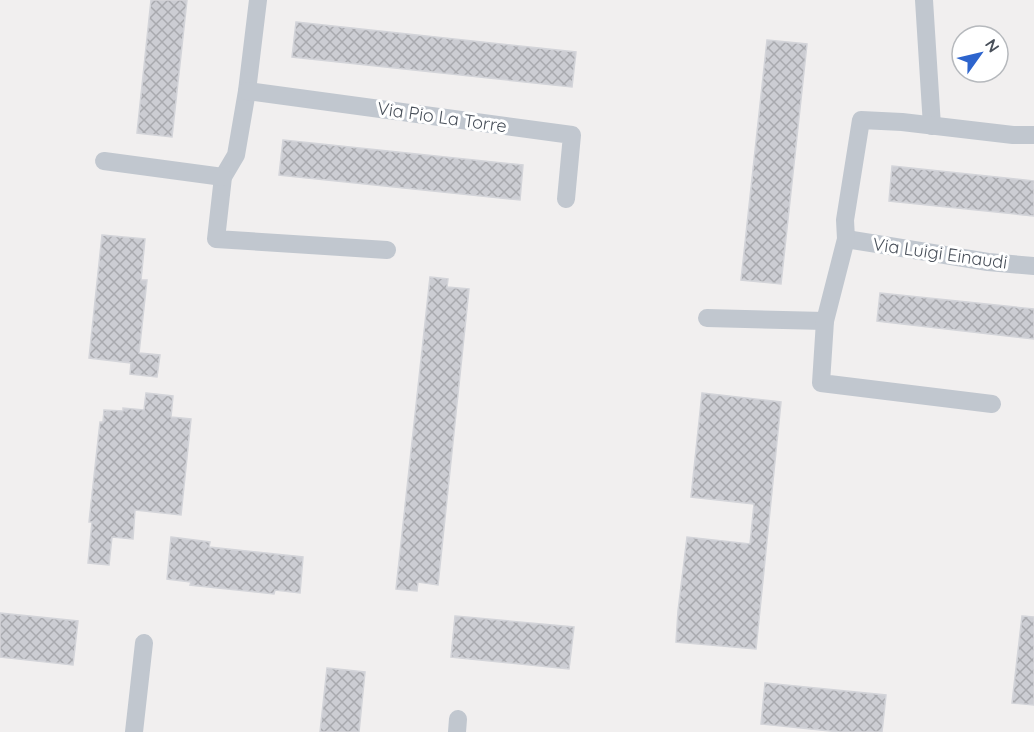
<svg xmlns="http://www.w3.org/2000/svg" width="1034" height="732" viewBox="0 0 1034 732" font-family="Quicksand,sans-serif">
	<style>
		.building { fill: url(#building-cross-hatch); stroke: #d3d4d9; stroke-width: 1.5 }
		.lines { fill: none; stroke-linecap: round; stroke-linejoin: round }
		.minor { stroke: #c1c7cf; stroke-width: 18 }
		.labels { text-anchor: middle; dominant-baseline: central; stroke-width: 6; stroke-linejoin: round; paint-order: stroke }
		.street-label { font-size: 18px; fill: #49505a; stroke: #fff }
	</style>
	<defs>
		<pattern id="building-cross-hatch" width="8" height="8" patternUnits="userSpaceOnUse" patternTransform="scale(1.5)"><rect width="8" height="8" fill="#cccdd3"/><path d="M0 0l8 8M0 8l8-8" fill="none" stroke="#a8a9ae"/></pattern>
	</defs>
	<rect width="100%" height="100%" fill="#f1efef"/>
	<g class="building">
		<polygon points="151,0 187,0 172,137 137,133"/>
		<polygon points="296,22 576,52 572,87 292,57"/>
		<polygon points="767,40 807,44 781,284 741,280"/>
		<polygon points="283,140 523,165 520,200 279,175"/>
		<polygon points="892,166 1034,181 1034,216 889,201"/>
		<polygon points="102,235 145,239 141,280 147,280 139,353 160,355 157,377 130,374 131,363 89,358"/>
		<polygon points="430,277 448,279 447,287 469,289 438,585 418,582 417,591 396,589"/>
		<polygon points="880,293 1034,309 1034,339 877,321"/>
		<polygon points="146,393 173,396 171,417 191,419 181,515 135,510 133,539 112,537 109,565 88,563 92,522 89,522 100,422 103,422 104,410 123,411 123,408 144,410"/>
		<polygon points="702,393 781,402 756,649 676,642 678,611 687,537 750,544 754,504 691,497"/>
		<polygon points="171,537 210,542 209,547 303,557 300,593 275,590 274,594 190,585 191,582 167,579"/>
		<polygon points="0,613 78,621 73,665 0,657"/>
		<polygon points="455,616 574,627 569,669 451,657"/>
		<polygon points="1022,616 1034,617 1034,705 1012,703"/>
		<polygon points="327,668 365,672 359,732 320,732"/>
		<polygon points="765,683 886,695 882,732 840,732 761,724"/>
	</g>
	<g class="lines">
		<g class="minor">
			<polyline points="258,0 247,91 236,155 223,177 216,239 387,250"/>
			<polyline points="924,0 932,126"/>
			<polyline points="247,91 572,135 566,199"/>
			<polyline points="104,161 223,177"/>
			<polyline points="846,239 988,262 1034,266"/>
			<polyline points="707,318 825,321"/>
			<polyline points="992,404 821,383 825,321 846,239 845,220 861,120 902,122 1013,135 1034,135"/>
			<polyline points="134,732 144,643"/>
			<polyline points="457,732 458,719"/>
		</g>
	</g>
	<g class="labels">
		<g class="street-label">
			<text transform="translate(442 117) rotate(8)">Via Pio La Torre</text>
			<text transform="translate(940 253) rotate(8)">Via Luigi Einaudi</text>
		</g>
	</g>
	<g transform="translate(980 54) rotate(56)"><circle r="28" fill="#ffffff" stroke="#b6b9bd" stroke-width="1.5"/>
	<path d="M0-4.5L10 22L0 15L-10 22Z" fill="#2d64cd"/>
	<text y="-9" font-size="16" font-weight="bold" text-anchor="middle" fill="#49505a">N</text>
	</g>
</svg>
